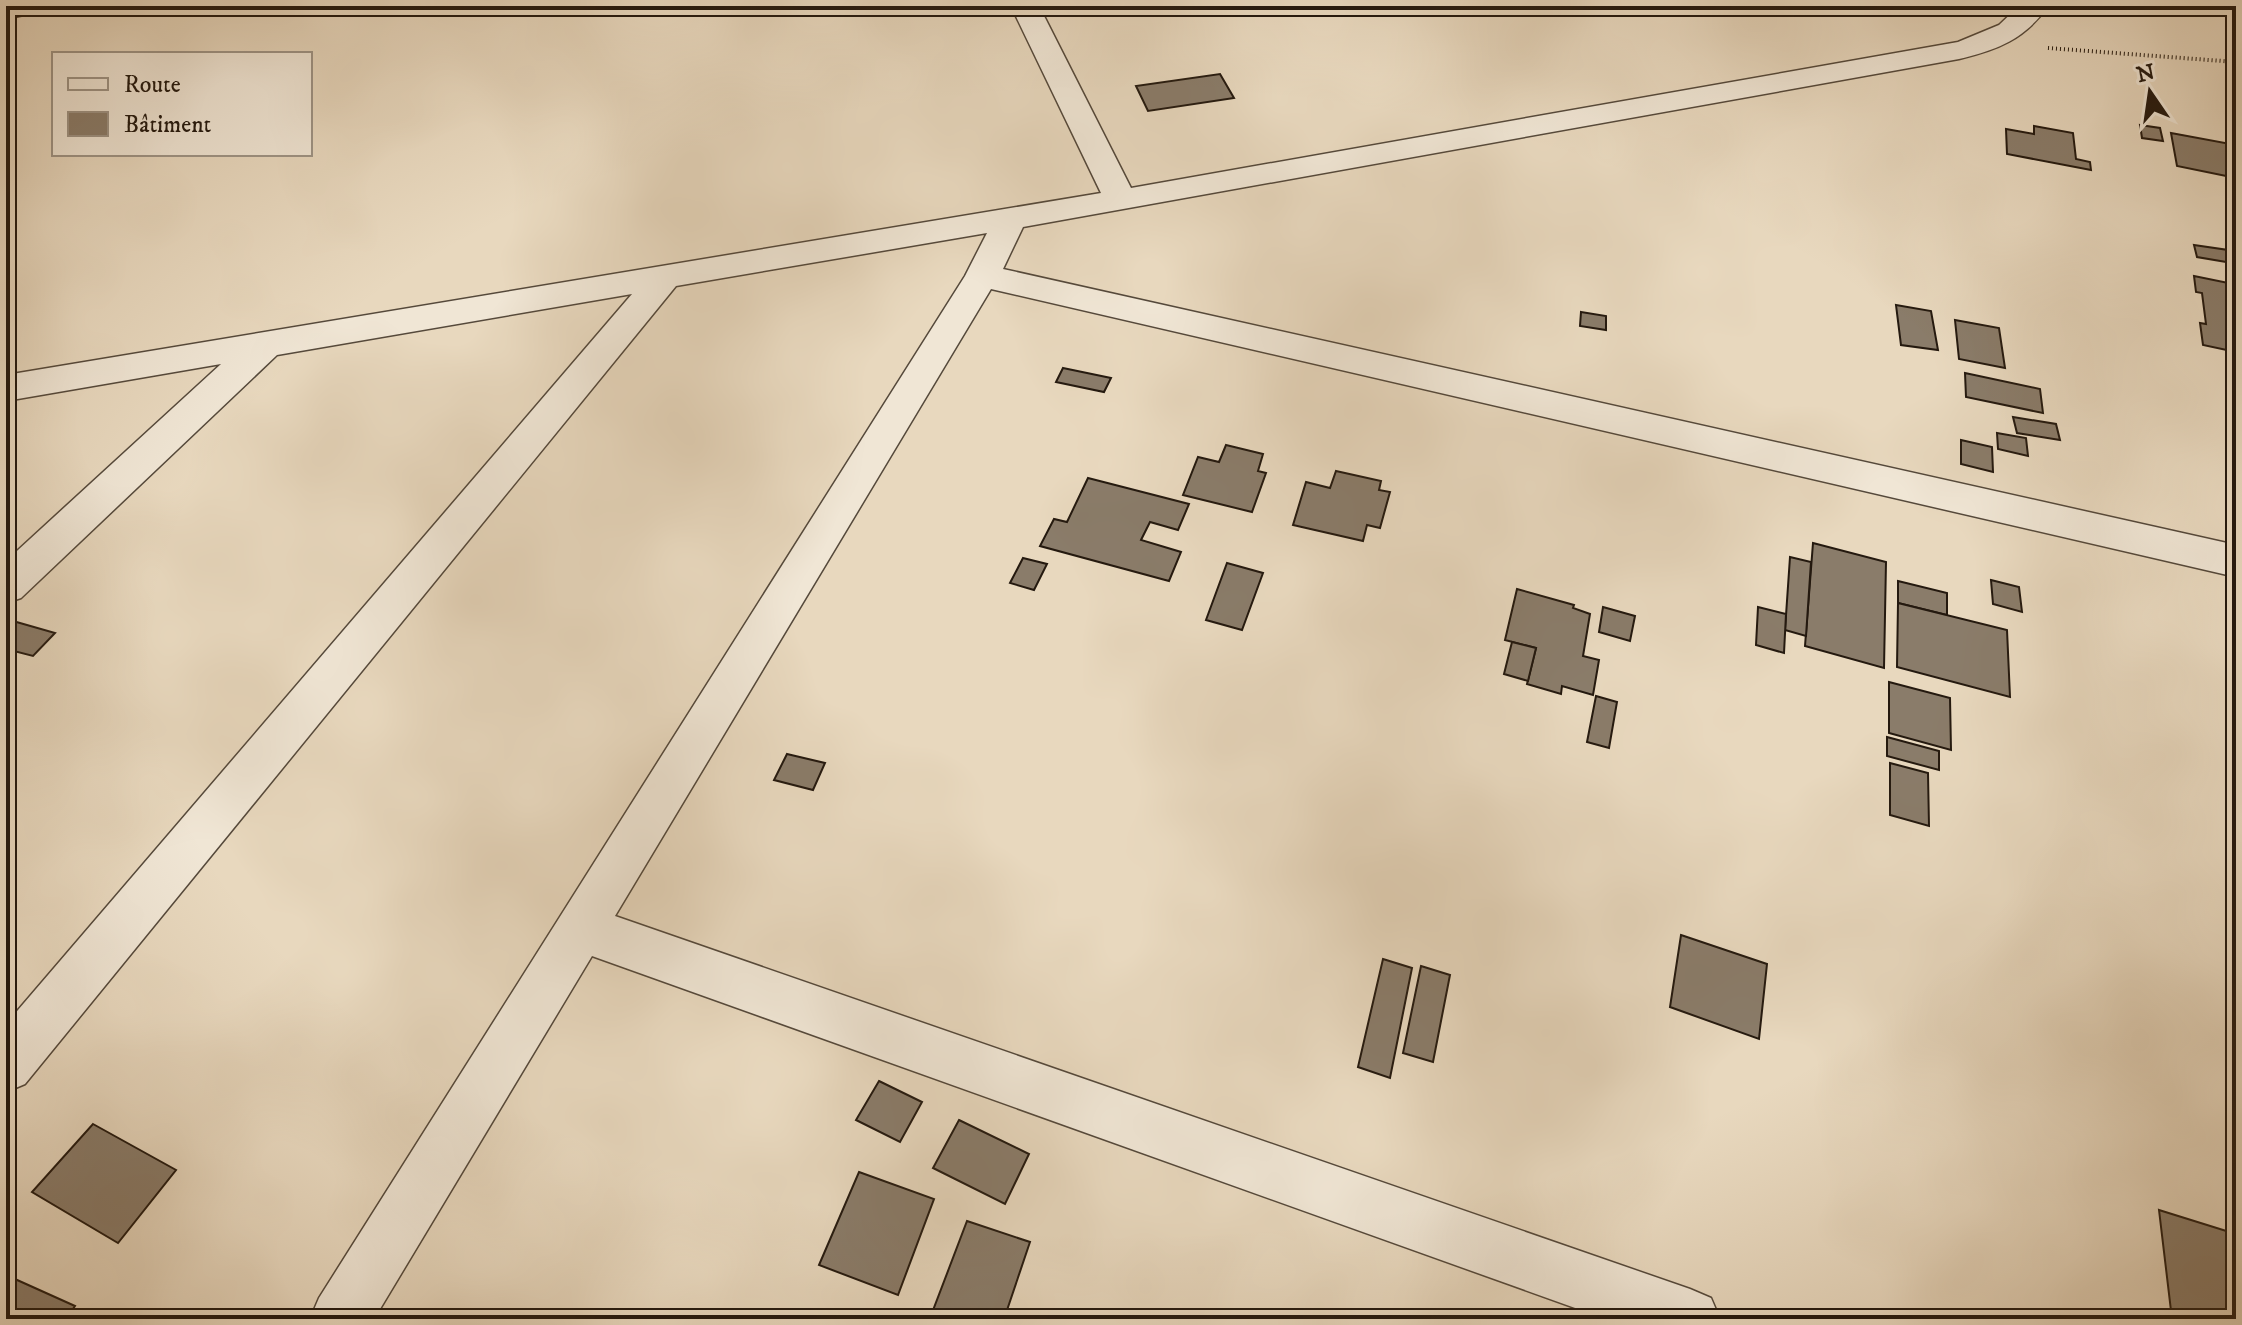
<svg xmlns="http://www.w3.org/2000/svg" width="2242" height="1325" viewBox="0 0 2242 1325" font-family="'IM FELL DW Pica',serif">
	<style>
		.building { fill: #8a7c6a; stroke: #24190f; stroke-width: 2 }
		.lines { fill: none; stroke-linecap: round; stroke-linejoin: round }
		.minor-casing { stroke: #55493b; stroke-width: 3 }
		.path { stroke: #24190f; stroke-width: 4; stroke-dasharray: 1 3; stroke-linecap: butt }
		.minor { fill: #f0e6d5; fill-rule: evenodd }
	</style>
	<rect width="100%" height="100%" fill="#e8d8be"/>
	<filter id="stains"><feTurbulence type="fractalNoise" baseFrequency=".0025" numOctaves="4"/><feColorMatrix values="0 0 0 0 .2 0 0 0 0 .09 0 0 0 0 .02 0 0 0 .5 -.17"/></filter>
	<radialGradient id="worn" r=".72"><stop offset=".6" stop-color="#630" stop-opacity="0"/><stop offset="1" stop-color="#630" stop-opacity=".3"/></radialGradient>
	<g class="building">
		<polygon points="1220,74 1234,98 1148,111 1136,86"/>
		<polygon points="2140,125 2160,128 2163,141 2142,138"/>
		<polygon points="2034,126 2073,133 2076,159 2090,162 2091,170 2007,154 2006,129 2034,134"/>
		<polygon points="2171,133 2236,145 2236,178 2177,166"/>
		<polygon points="2194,245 2228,250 2232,263 2197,257"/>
		<polygon points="2194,276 2233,284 2231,277 2236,278 2236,352 2203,345 2200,323 2206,324 2202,293 2196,292"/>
		<polygon points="1896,305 1931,311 1938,350 1901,345"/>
		<polygon points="1581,312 1606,316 1606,330 1580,326"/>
		<polygon points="1955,320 1999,328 2005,368 1959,359"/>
		<polygon points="1063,368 1111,378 1104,392 1056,382"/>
		<polygon points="1965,373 2040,389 2043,413 1966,397"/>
		<polygon points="2013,417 2056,424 2060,440 2017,433"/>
		<polygon points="1997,433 2026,438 2028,456 1998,449"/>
		<polygon points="1961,440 1992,447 1993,472 1961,464"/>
		<polygon points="1226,445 1263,454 1258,471 1266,473 1252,512 1183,495 1198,457 1219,462"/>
		<polygon points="1336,471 1381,481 1379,490 1390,492 1380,528 1367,525 1363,541 1293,525 1306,482 1330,488"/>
		<polygon points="1088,478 1189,504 1178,530 1150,522 1141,540 1181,552 1169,581 1040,546 1054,519 1067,522"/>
		<polygon points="1813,543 1886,562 1884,668 1805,646"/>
		<polygon points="1790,557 1811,562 1806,636 1785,630"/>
		<polygon points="1023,558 1047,564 1034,590 1010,583"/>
		<polygon points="1227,563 1263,573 1242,630 1206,620"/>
		<polygon points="1991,580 2019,587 2022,612 1993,604"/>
		<polygon points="1898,581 1947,593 1947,615 1898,603"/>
		<polygon points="1517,589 1574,605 1573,608 1590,614 1583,656 1599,660 1593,695 1562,686 1561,694 1527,684 1536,648 1505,640"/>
		<polygon points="1898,603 2007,630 2010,697 1897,667"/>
		<polygon points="1603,607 1635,616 1630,641 1599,632"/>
		<polygon points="1758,607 1786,614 1784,653 1756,645"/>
		<polygon points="6,619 55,633 33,656 6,649"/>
		<polygon points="1512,642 1536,648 1528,681 1504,674"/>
		<polygon points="1889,682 1950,698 1951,750 1889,733"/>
		<polygon points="1596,696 1617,702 1609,748 1587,742"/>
		<polygon points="1887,737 1939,751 1939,770 1887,756"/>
		<polygon points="787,754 825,763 813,790 774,780"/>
		<polygon points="1890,763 1928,773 1929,826 1890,815"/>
		<polygon points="1681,935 1767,964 1759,1039 1670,1007"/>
		<polygon points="1383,959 1412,968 1390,1078 1358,1067"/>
		<polygon points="1421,966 1450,975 1433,1062 1403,1053"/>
		<polygon points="879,1081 922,1102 900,1142 856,1120"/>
		<polygon points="959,1120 1029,1154 1005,1204 933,1168"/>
		<polygon points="93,1124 176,1170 118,1243 32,1192"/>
		<polygon points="859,1172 934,1199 898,1295 819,1265"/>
		<polygon points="2159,1210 2236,1234 2236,1319 2172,1319"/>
		<polygon points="967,1221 1030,1242 1004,1319 948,1319 932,1313"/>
		<polygon points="6,1275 75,1306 66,1319 6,1319"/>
	</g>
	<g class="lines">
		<g class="minor-casing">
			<g id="minor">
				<polygon points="6,6 41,6 37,12 6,19"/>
				<path d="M1011 6H1039L1131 188 1958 42 1999 25 2019 6H2048C2025 39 1997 50 1959 59L1023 227 1003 269 2236 545V577L991 289 615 916 1690 1289 1711 1298 1720 1319H1606L592 956 374 1319H310L319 1298 965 276 987 233 676 286 25 1084 6 1092V1024L632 294 277 355 21 598 6 603V561L221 364 6 401V375L1101 193Z"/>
			</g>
		</g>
		<polyline class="path" points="2048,48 2236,62"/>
		<use href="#minor" class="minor"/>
	</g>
	<rect width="2242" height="1325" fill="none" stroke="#e8d8be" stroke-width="32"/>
	<rect x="8" y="8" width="2226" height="1309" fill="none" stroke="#24190f" stroke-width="4"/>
	<rect x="16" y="16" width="2210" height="1293" fill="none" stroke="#24190f" stroke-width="2"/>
	<rect x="52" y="52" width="260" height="104" fill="#f0e6d5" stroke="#9e9486" stroke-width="2"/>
	<rect x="68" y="78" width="40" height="12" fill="#f0e6d5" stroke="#9e9486" stroke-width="2"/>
	<text x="124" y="92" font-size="24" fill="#24190f">Route</text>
	<rect x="68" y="112" width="40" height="24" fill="#8a7c6a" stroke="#9e9486" stroke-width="2"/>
	<text x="124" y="132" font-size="24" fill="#24190f">Bâtiment</text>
	<g transform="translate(2150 92) rotate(347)" stroke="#f0e6d5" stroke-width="6" paint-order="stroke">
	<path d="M0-6L14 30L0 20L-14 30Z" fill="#24190f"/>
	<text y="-12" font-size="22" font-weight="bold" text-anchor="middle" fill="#24190f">N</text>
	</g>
	<rect width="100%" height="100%" filter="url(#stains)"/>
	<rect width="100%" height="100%" fill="url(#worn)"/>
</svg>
